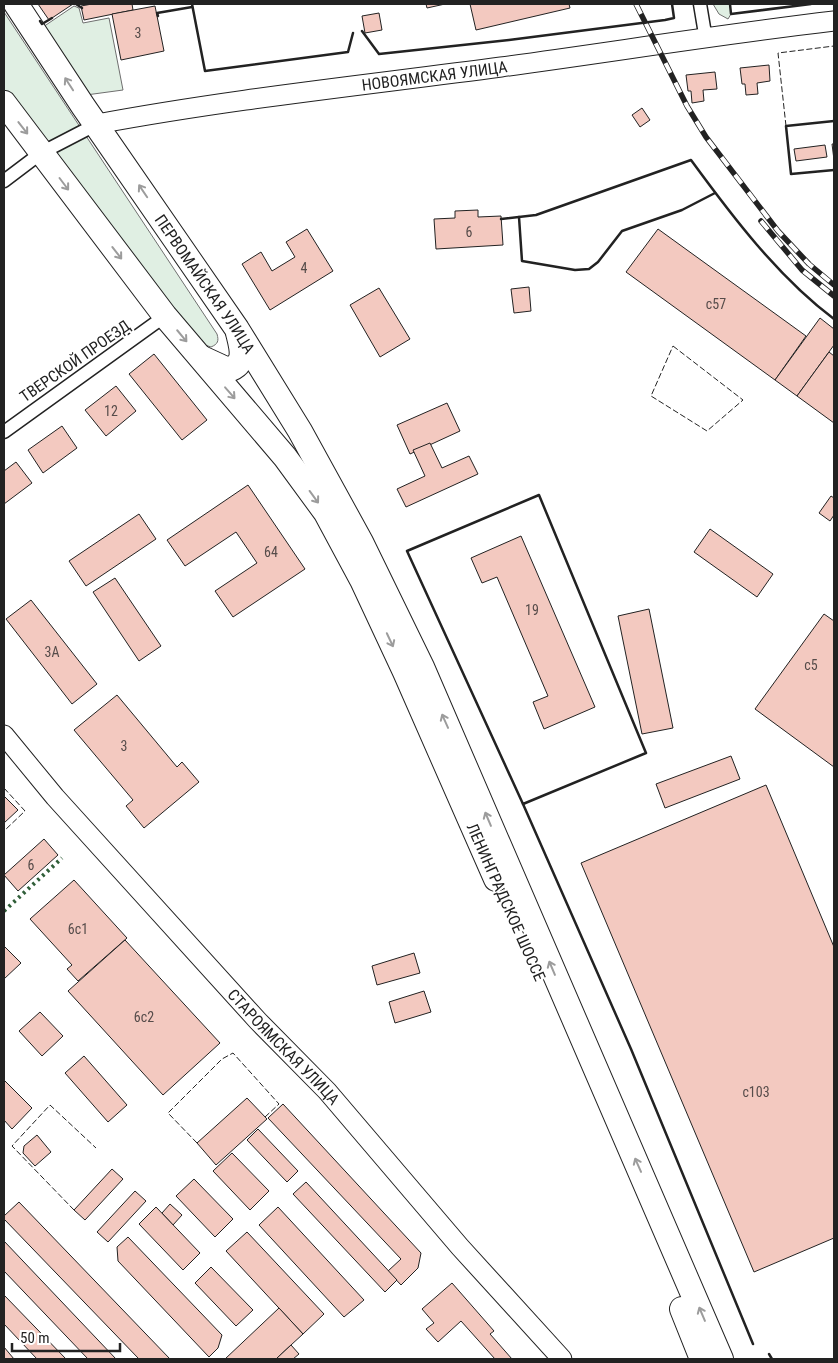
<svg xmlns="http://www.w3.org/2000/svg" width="838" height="1363" viewBox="0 0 838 1363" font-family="'Roboto Condensed',sans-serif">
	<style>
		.green { fill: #e0efe3; stroke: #6f6f6f }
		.building { fill: #f3c9c0; stroke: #222 }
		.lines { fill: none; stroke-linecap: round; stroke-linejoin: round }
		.street-casing { stroke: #222; stroke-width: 15 }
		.secondary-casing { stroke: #222; stroke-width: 21 }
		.highway-casing { stroke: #222; stroke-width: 26 }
		.street { stroke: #fff; stroke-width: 12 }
		.secondary { stroke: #fff; stroke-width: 19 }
		.highway { stroke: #fff; stroke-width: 24 }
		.rail-casing { stroke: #222; stroke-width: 5.5 }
		.rail { stroke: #fff; stroke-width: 4; stroke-dasharray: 11; stroke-linecap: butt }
		.hedge { stroke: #2f5e38; stroke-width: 4; stroke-dasharray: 2.5 4; stroke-linecap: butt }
		.fence { stroke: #222; stroke-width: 1; stroke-dasharray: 6 2.5; stroke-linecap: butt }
		.wall { stroke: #222; stroke-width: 2.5 }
		.oneway { stroke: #9c9c9c }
		.labels { text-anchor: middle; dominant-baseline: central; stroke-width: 4; stroke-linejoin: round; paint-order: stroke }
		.number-label { font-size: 14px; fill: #564c4a }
		.street-label { font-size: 16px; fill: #222; stroke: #fff }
	</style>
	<rect width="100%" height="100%" fill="#fff"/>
	<g class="green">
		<polygon points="713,4 730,4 731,14 728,19 719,14"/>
		<polygon points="74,6 79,8 83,23 109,18 123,90 86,95 43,27"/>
		<path d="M4 12 217 334C219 341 218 344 211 347L202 344 4 90Z"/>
	</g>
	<g class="building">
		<polygon points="38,4 73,4 49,20"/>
		<polygon points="92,4 132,4 133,10 84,20 81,6"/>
		<polygon points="426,4 445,4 427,8"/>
		<polygon points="470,4 569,4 570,8 476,30"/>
		<polygon points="155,6 164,51 121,60 112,14"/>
		<polygon points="379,13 382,30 365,33 362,16"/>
		<polygon points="769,65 770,81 757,83 758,94 746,95 745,84 742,84 740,68"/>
		<polygon points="715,72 717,89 703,90 704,101 692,103 691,91 688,91 686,75"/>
		<polygon points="642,108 650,120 640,127 632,115"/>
		<polygon points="832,144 834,144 834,160"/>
		<polygon points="825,145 827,157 796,161 794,149"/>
		<polygon points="478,210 478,217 501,216 503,245 436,249 434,219 455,218 455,211"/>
		<polygon points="307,229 333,271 270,310 242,264 261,252 272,271 295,257 286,242"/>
		<polygon points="658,229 806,336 775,380 626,272"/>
		<polygon points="529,287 531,311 514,313 511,289"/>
		<polygon points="379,288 410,339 380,357 350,305"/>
		<polygon points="820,318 834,329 834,345 797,396 775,380"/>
		<polygon points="829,352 834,356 834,423 797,396"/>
		<polygon points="154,354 207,420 182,440 129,374"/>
		<polygon points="116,386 136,411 106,436 85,410"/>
		<polygon points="447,403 460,431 410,454 397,425"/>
		<polygon points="62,426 77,448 43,473 28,450"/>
		<polygon points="430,443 442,468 469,456 478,474 406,507 397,489 425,476 413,450"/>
		<polygon points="16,462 32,483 4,504 4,471"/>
		<polygon points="248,485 305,569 233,617 215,591 257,563 236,532 185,566 167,540"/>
		<polygon points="831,496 834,498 834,515 830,521 819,513"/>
		<polygon points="139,514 156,539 86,586 69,561"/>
		<polygon points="710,529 773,574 757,597 694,552"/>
		<polygon points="521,536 595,707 544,729 533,702 548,696 497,577 482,583 471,558"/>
		<polygon points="115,578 161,646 139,661 93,592"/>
		<polygon points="31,600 97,684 72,704 6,619"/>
		<polygon points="649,609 673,728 642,734 618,616"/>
		<polygon points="824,614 834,621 834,767 755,709"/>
		<polygon points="117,695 177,767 182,762 199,782 144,828 126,806 133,800 74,730"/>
		<polygon points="731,756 740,779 665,808 656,784"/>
		<polygon points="766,785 834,947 834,1238 754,1272 581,863"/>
		<polygon points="4,796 18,810 4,823"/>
		<polygon points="44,839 58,855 18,891 4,875"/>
		<polygon points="74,880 127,938 78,981 67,969 72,965 30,919"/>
		<polygon points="125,940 220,1043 163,1095 68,991"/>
		<polygon points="4,946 21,963 4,979"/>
		<polygon points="414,953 420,973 377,985 372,966"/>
		<polygon points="424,991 431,1012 395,1023 389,1002"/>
		<polygon points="40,1012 63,1036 42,1056 19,1031"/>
		<polygon points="84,1056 127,1105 108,1122 65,1073"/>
		<polygon points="4,1080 32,1108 12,1129 4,1120"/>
		<polygon points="247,1098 267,1119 216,1165 197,1143"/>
		<polygon points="283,1104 421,1253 418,1268 401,1285 388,1271 401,1259 268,1118"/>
		<polygon points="258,1129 298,1171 287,1182 247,1140"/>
		<polygon points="37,1135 51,1152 35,1166 23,1153 24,1146"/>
		<polygon points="232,1153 269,1191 250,1210 213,1171"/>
		<polygon points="112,1169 123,1179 85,1220 74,1210"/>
		<polygon points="194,1179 233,1219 215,1237 176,1196"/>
		<polygon points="306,1182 397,1280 385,1292 293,1194"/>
		<polygon points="135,1191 146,1201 108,1242 97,1232"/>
		<polygon points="19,1202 170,1359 139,1359 4,1219 4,1216"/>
		<polygon points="170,1204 182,1215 173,1225 162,1213"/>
		<polygon points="156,1207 200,1253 183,1270 139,1224"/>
		<polygon points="278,1207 364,1300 344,1317 259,1225"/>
		<polygon points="247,1232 324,1314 303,1334 226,1251"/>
		<polygon points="128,1237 222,1335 218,1348 209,1357 118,1261 117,1247"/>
		<polygon points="4,1241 116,1359 88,1359 4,1271"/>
		<polygon points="211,1267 253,1310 236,1326 195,1283"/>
		<polygon points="452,1283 494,1331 490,1334 512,1359 495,1359 461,1321 438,1342 426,1329 434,1323 422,1309"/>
		<polygon points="4,1295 66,1359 37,1359 4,1324"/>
		<polygon points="279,1308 303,1334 291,1345 276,1359 225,1359"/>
		<polygon points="291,1345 299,1354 293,1359 276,1359"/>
		<polygon points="4,1347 14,1359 4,1359"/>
	</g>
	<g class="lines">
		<g class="street-casing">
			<g id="street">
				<polyline points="700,4 704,28 708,38"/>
				<polyline points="4,181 41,153 97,124"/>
				<polyline points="4,432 165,316"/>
			</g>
		</g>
		<g class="secondary-casing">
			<g id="secondary">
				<path id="s1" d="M97 124C231 99 366 85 501 67 612 52 723 34 834 21"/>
				<path id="s2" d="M4 735 55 797 258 1021 327 1091 460 1247 562 1359"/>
			</g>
		</g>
		<g class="highway-casing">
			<g id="highway">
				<path id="s3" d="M16 4 83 106 237 329 300 431 361 542 422 667 721 1359"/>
				<polyline points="4,103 165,316 285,457 326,513 362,580 405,672 496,879"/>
				<path d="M202 358 228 370C247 364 242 349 238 333"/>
				<polyline points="682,1309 702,1359"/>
			</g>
		</g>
		<use href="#street" class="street"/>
		<use href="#secondary" class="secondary"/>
		<use href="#highway" class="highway"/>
		<g class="rail-casing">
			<g id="rail">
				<polyline points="636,4 687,106 706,137 778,231 809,264 834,285"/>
				<polyline points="761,221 802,270 834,296"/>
			</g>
		</g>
		<use href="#rail" class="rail"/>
		<polyline class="hedge" points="4,911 62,858"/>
		<g class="fence">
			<polyline points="786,126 778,53 834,46"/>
			<polygon points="673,346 743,400 707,431 651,396"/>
			<polyline points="4,788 25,811 4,831"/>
			<polyline points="197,1143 168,1113 222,1059 233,1053 279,1104 265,1117"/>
			<polyline points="74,1210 12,1146 50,1105 96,1148"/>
		</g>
		<g class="wall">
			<polyline points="76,4 82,8"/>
			<polyline points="192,4 205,71 348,52 353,33"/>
			<polyline points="730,4 731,14 811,4"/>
			<polyline points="158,16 157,13 192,7"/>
			<polyline points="40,21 42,24 52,18"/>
			<polyline points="362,31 379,54 509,40 665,20 674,18 672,4"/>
			<polyline points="834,121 786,126 791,174 834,170"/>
			<polyline points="519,217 522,261 575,270 589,269 598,262 622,231 682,210 715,193"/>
			<path d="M501 219 536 215 691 160C732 216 778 277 834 319"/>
			<polygon points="539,495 646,753 523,804 407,551"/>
			<polyline points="523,804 631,1049 753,1344"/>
			<polyline points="769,1354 772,1359"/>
		</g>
	</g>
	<defs><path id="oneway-shaft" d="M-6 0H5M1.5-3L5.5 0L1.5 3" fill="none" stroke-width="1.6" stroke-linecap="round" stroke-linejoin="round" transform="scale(1.25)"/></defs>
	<g class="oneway">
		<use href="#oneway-shaft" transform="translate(69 84) rotate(-123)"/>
		<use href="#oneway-shaft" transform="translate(23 128) rotate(52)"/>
		<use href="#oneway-shaft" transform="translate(64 184) rotate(53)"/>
		<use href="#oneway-shaft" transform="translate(143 191) rotate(-124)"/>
		<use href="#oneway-shaft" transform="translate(117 253) rotate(52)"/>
		<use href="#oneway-shaft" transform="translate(182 336) rotate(50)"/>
		<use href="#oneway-shaft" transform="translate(230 393) rotate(49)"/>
		<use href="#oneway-shaft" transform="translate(314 497) rotate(54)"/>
		<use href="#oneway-shaft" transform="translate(390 640) rotate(65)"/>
		<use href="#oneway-shaft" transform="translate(445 721) rotate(-114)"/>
		<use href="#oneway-shaft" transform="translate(488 819) rotate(-113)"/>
		<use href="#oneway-shaft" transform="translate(552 968) rotate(-113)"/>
		<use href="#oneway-shaft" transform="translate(638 1165) rotate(-114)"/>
		<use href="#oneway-shaft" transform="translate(702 1314) rotate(-113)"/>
	</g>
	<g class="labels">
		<g class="number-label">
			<text x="138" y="33">3</text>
			<text x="469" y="232">6</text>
			<text x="304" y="268">4</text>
			<text x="716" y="304">с57</text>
			<text x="111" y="411">12</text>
			<text x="271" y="552">64</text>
			<text x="532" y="610">19</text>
			<text x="52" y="652">3А</text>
			<text x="811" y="665">с5</text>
			<text x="124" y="746">3</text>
			<text x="31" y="865">6</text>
			<text x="78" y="929">6с1</text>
			<text x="144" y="1017">6с2</text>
			<text x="756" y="1092">c103</text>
		</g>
		<g class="street-label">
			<text stroke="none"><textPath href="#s1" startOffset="341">НОВОЯМСКАЯ УЛИЦА</textPath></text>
			<text stroke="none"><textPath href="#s3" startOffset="338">ПЕРВОМАЙСКАЯ УЛИЦА</textPath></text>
			<text transform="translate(75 361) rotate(-35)">ТВЕРСКОЙ ПРОЕЗД</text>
			<text transform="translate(506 902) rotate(66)">ЛЕНИНГРАДСКОЕ ШОССЕ</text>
			<text stroke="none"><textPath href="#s2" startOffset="419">СТАРОЯМСКАЯ УЛИЦА</textPath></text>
		</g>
	</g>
	<rect width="838" height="1363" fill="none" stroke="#222222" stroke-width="10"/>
	<path d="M12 1343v8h108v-8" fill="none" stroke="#222222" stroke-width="2.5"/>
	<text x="20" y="1343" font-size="15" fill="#222222" stroke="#ffffff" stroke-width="4" paint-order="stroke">50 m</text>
</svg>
